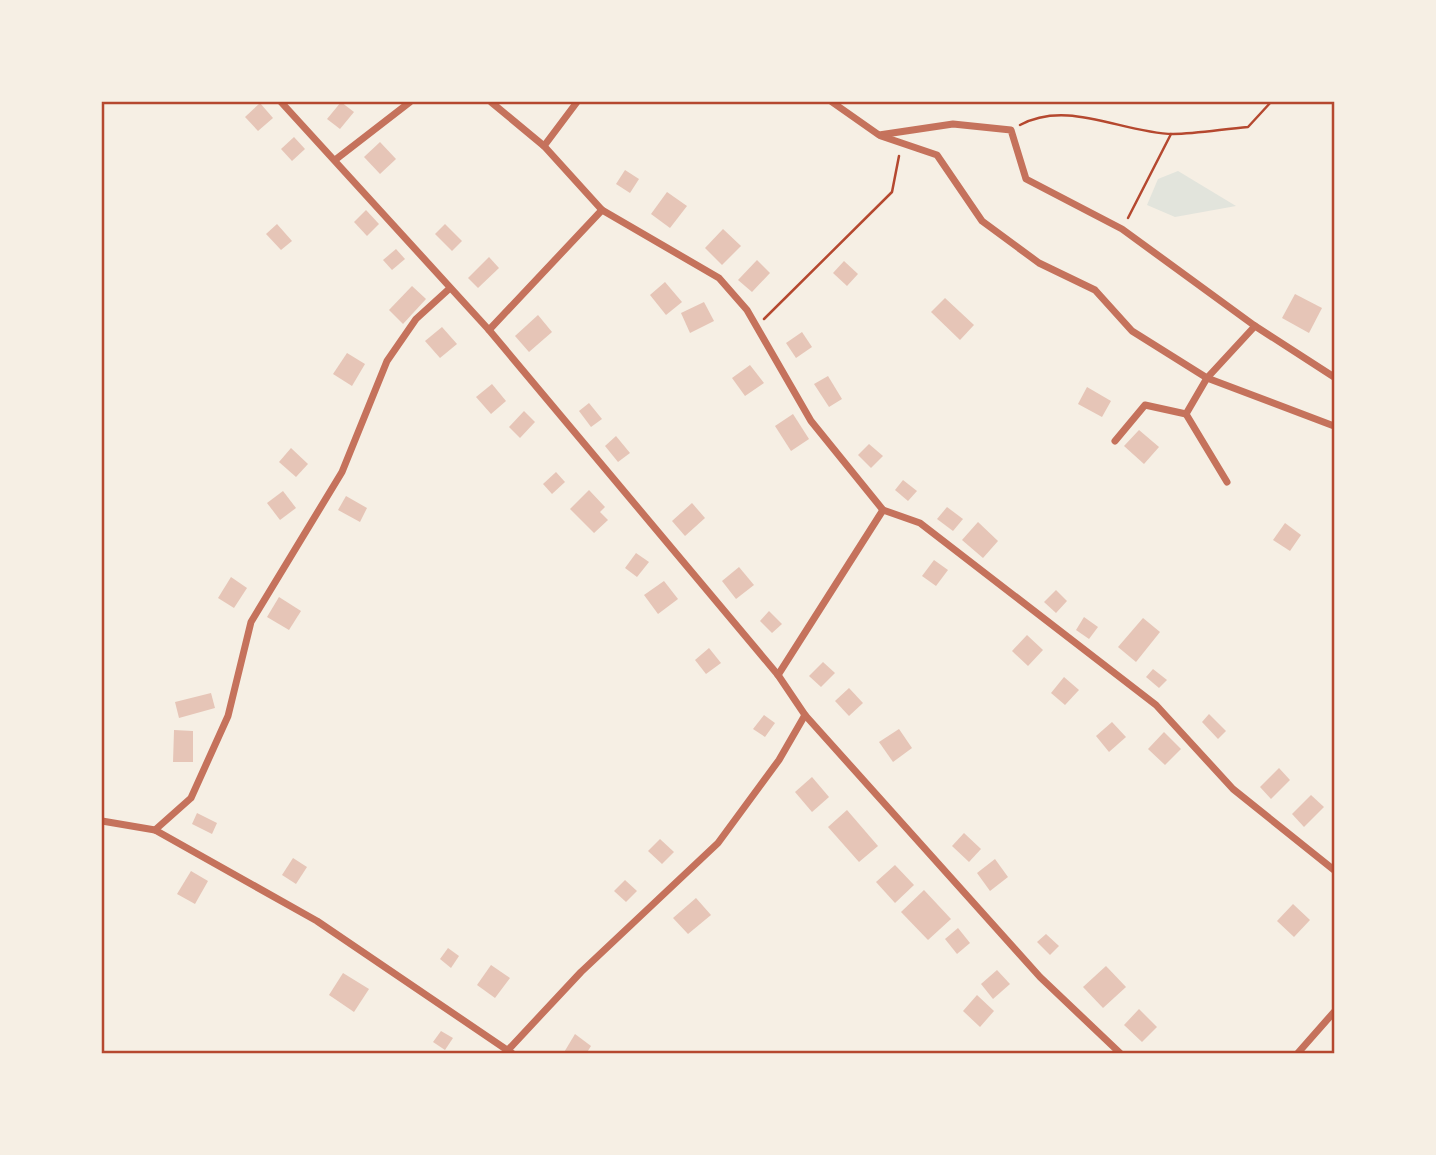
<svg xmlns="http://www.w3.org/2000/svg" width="1436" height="1155" viewBox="0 0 1436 1155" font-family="'Roboto Condensed',sans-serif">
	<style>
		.green { fill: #e2e4dc }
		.building { fill: #e6c5b7 }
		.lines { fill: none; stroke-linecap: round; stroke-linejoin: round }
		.path { stroke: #b5482f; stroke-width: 2.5 }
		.minor { stroke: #c5725c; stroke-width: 7 }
		.neatline { fill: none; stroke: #b5482f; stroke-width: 2.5 }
	</style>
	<rect width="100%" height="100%" fill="#f6efe4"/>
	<polygon class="green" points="1178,171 1236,206 1175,217 1147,205 1158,179"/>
	<g class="building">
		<polygon points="341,102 354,112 340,129 327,119"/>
		<polygon points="260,103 273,118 258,131 245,117"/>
		<polygon points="294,137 305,149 292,161 281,149"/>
		<polygon points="380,142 396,159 380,174 364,157"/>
		<polygon points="625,170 639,179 630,193 616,184"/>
		<polygon points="667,192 687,206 670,228 651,214"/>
		<polygon points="366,210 379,224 367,236 354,222"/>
		<polygon points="277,224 292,241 281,250 266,234"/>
		<polygon points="445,224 462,241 452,251 435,234"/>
		<polygon points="723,229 741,246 722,265 705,248"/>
		<polygon points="396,249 405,259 392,270 383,260"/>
		<polygon points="489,257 499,268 478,288 468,278"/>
		<polygon points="757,260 770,273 752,292 738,280"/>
		<polygon points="844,261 858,274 847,286 833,273"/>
		<polygon points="665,282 682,302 666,315 650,295"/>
		<polygon points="412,286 426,299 403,324 389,310"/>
		<polygon points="1295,294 1322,308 1309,333 1282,318"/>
		<polygon points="945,298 974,325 960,340 931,312"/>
		<polygon points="704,302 714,321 690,333 681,313"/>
		<polygon points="538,315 552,332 529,352 515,336"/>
		<polygon points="442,327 457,344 440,358 425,341"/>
		<polygon points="802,332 812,347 796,358 786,343"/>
		<polygon points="347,353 365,364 352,386 333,374"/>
		<polygon points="750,365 764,383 745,396 732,378"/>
		<polygon points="828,376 842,399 829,407 814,384"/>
		<polygon points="492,384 506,401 491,414 476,397"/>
		<polygon points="1087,387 1111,401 1102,417 1078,404"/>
		<polygon points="589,403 602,419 591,427 579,411"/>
		<polygon points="524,411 535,422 520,438 509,427"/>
		<polygon points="793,414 809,439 791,451 775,426"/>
		<polygon points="1139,430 1159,447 1144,464 1124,446"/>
		<polygon points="616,436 630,453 618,462 605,446"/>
		<polygon points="869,444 883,456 871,468 858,455"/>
		<polygon points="291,448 308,464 296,477 279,462"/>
		<polygon points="556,472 565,482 552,494 543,484"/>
		<polygon points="903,480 917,491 908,501 895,490"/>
		<polygon points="589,490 605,507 600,512 608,520 594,533 570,509"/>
		<polygon points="283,491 296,508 280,520 267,503"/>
		<polygon points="346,496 367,508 360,522 338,510"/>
		<polygon points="692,503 705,518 685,536 672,521"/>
		<polygon points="947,507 963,519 953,531 937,519"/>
		<polygon points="978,522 998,541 983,558 962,540"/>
		<polygon points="1285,523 1301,535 1290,551 1273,540"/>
		<polygon points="636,553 649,562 637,577 625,568"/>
		<polygon points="934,560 948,570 936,586 922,576"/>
		<polygon points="739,567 754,585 736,599 722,581"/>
		<polygon points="231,577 247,588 234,608 218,598"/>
		<polygon points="664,581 678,599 658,614 644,595"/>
		<polygon points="1056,590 1067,601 1056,613 1044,602"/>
		<polygon points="279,597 301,611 289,630 267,617"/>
		<polygon points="769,611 782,624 772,633 760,621"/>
		<polygon points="1084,617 1098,627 1089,639 1076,630"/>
		<polygon points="1143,618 1160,632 1136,662 1118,647"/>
		<polygon points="1027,635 1043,650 1028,666 1012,651"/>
		<polygon points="709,648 721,663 706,674 695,660"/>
		<polygon points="823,662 835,673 821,687 809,676"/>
		<polygon points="1153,669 1167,680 1159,688 1146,677"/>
		<polygon points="1064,677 1079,690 1065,705 1051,693"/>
		<polygon points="849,688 863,703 849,716 835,701"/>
		<polygon points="211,693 215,708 179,718 175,702"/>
		<polygon points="1209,714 1226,731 1218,739 1202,722"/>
		<polygon points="764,715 775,723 765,737 753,729"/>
		<polygon points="1112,722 1126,737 1109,752 1096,736"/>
		<polygon points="899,729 912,748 893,762 879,742"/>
		<polygon points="174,730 193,731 193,762 173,762"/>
		<polygon points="1164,732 1181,749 1165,765 1148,749"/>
		<polygon points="1279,768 1290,780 1271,799 1260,787"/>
		<polygon points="812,777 829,797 812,812 795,792"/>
		<polygon points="1311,795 1324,807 1304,827 1292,814"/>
		<polygon points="847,810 878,846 859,862 828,827"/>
		<polygon points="197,813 217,823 212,834 192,824"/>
		<polygon points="964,833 981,849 969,862 952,846"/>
		<polygon points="660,839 674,852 662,864 648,851"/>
		<polygon points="293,858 307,867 296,884 282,875"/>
		<polygon points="995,859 1008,877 990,891 977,873"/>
		<polygon points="895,865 914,885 895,903 876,882"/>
		<polygon points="191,871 208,881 195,904 177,894"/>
		<polygon points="625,880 637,891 626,902 614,891"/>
		<polygon points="924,890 951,919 928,940 901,912"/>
		<polygon points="696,898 711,915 688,934 673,918"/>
		<polygon points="1293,904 1310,920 1294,937 1277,921"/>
		<polygon points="958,928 970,943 957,954 945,939"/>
		<polygon points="1046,934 1059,946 1050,955 1037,942"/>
		<polygon points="448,948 459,956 451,968 440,959"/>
		<polygon points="491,965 510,978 495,998 477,985"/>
		<polygon points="1106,966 1126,987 1103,1008 1083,987"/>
		<polygon points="997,970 1010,984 993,999 981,984"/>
		<polygon points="343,973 369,989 354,1012 329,995"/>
		<polygon points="977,995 994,1011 980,1027 963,1011"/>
		<polygon points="1139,1009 1157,1027 1142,1042 1124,1025"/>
		<polygon points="441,1031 453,1038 445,1050 433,1042"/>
		<polygon points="575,1034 591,1046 586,1054 563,1054"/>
	</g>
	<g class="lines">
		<g class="path">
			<path d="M1020 125C1068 99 1122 133 1173 134 1197 134 1223 129 1248 127L1271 102"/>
			<polyline points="1128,218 1171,134"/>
			<polyline points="764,319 892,192 899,156"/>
		</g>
		<g class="minor">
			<polyline points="281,102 489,330 778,675 805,715 1040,977 1121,1054"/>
			<polyline points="491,102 544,146 602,210 719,278 747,310 811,421 883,510 920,523 1156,705 1233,789 1334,870"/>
			<polyline points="832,102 879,135 953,124 1011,130 1026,179 1122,229 1255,326 1334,377"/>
			<polyline points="881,136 937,155 982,221 1039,263 1095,290 1132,331 1207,378 1334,426"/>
			<polyline points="544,146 577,102"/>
			<polyline points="335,160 410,102"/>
			<polyline points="489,330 602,210"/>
			<polyline points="1186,414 1227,482"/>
			<polyline points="1115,441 1145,405 1186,414 1207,378 1255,326"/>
			<polyline points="778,675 883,510"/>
			<polyline points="102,821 155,830 317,921 513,1054"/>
			<polyline points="155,830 191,798 228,716 251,622 342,472 387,361 416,319 449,289"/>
			<polyline points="508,1050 581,972 718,843 779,760 805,715"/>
			<polyline points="1297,1054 1334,1012"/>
		</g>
	</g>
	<rect width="1436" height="1155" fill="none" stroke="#f6efe4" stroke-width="206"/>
	<rect x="103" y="103" width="1230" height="949" class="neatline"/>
</svg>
